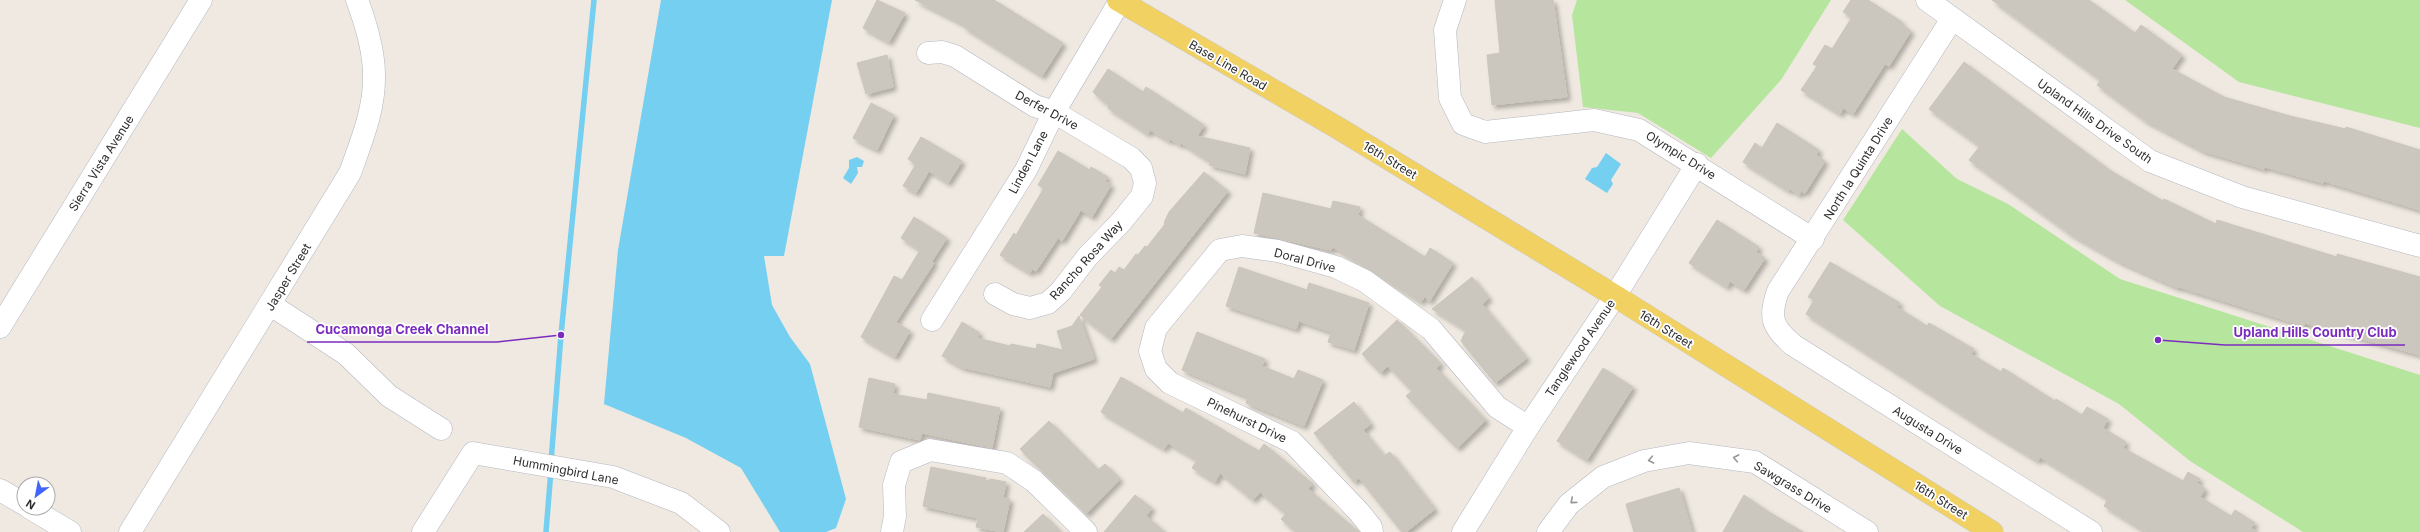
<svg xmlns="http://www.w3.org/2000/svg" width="2420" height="532" viewBox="0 0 2420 532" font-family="Inter,sans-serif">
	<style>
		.green { fill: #b6e59e }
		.water { fill: #75cff0 }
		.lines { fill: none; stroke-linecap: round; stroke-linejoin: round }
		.stream { stroke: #75cff0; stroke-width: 5.5 }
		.building { fill: #cbc7bf; stroke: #cbc5ba; filter: url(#shadow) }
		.minor-casing { stroke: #b4b7c1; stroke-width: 23 }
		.major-casing { stroke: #c9c9c9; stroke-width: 23 }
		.minor { stroke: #fff; stroke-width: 22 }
		.major { stroke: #f2d163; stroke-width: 22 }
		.oneway { stroke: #969696 }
		.labels { text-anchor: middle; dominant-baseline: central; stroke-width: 3.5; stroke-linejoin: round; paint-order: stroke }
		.street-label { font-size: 12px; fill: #2e2e2e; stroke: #fff }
		.leader { fill: none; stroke: #7b2cbf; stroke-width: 1.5 }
		.callout-dot { fill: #7b2cbf; stroke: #fff; stroke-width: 1.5 }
		.callout-label { font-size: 13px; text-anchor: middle; font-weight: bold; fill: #7b2cbf; stroke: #fff; stroke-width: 3.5; stroke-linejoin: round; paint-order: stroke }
	</style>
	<defs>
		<filter id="shadow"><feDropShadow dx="3.5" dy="3.5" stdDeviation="2" flood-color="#0004"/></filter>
	</defs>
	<rect width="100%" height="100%" fill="#efe9e1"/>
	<g class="green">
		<polygon points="1577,0 1831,0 1781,80 1711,158 1638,113 1583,107 1572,15"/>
		<polygon points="2125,0 2420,0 2420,128 2239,82"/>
		<polygon points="1902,129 1957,179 2008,204 2120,279 2420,375 2420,532 2303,532 2190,461 2119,404 1940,306 1843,220"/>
	</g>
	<g class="water">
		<polygon points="661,0 832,0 784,256 764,256 772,305 790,337 810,364 846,499 836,528 826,532 780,532 741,468 686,438 604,404 618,250"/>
		<polygon points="1606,153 1621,164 1611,180 1613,184 1607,193 1585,179 1592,168 1597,167"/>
		<polygon points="857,157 864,161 862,167 857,167 858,173 851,184 843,178 849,168 849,160"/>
	</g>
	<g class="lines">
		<g class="stream">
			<polyline points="551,462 561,335 594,0"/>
			<polyline points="546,532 551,470"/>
		</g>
	</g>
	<g class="building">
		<polygon points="877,0 905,13 889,42 863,28"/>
		<polygon points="915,0 994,0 1063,43 1042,76 964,27 965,25"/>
		<polygon points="1495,0 1553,0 1567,97 1492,105 1487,55 1500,53"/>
		<polygon points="1851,0 1868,0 1902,22 1901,24 1911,31 1889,66 1885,64 1853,114 1843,108 1840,114 1801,90 1817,66 1813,64 1825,45 1832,49 1852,17 1843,12"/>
		<polygon points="1992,0 2089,0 2135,33 2141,25 2182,55 2172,69 2224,97 2290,116 2346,129 2346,127 2420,150 2420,210 2324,181 2323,183 2265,167 2264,169 2203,151 2146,121 2097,85 2101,80"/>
		<polygon points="887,55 893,87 866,94 857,63"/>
		<polygon points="1964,62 2111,171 2163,201 2164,199 2216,224 2217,220 2337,257 2337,254 2420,277 2420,355 2305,323 2304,326 2179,287 2178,288 2118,261 2072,235 1969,160 1980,146 1929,109"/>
		<polygon points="1108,69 1143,92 1146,87 1204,125 1197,136 1250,148 1245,174 1209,165 1211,162 1181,143 1180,145 1170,139 1169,141 1150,130 1148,134 1108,108 1109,106 1093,92"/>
		<polygon points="871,103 894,115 877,150 853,138"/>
		<polygon points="1777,123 1819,150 1816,155 1825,161 1805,193 1801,191 1799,195 1790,189 1789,191 1743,162 1755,143 1762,148"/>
		<polygon points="921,137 962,161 948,183 929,171 916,193 903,186 916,164 908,159"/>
		<polygon points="1058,151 1090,170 1091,167 1108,177 1105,181 1111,185 1092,217 1081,210 1062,241 1058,238 1036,271 1032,269 1030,273 1000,255 1014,233 1016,235 1044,188 1038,185"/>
		<polygon points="1204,172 1228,191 1111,339 1080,315 1102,287 1099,285 1111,270 1115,273 1119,267 1124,270 1136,254 1138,255 1145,246 1147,247 1165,224 1164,223 1169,212"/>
		<polygon points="1263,193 1331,209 1333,201 1360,207 1358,215 1425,257 1430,248 1453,263 1429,302 1425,296 1421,302 1333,247 1331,250 1254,233"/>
		<polygon points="914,217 947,238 932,261 934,263 896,322 910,331 895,357 861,337 894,276 902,280 920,250 901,238"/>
		<polygon points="1717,220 1759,247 1756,252 1765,258 1744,290 1730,281 1727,287 1689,263"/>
		<polygon points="1830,262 1900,303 1897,307 1927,326 1929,323 1974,349 1971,354 2001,372 2003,368 2055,401 2056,399 2082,415 2087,407 2108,419 2103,428 2126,442 2123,448 2183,481 2188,472 2200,479 2197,483 2205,489 2200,497 2231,516 2235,510 2255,523 2251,528 2257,532 2146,532 2104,506 2108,499 2040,457 2038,461 1985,429 1806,314 1814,300 1808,297"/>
		<polygon points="1239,267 1307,290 1309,283 1369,303 1354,350 1328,342 1331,332 1299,321 1296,329 1226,306"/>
		<polygon points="1472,277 1489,298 1482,304 1527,358 1495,383 1461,341 1466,330 1432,309"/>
		<polygon points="1079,316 1094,359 1053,373 1050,387 961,367 942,356 962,322 980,333 977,338 1010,346 1011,344 1036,349 1037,344 1063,350 1057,331 1072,326"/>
		<polygon points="1397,320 1441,364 1436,368 1486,420 1457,448 1406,396 1412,391 1388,366 1381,373 1362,354"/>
		<polygon points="1197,332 1265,359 1262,366 1294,379 1298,370 1323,380 1304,426 1246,403 1248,397 1182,370"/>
		<polygon points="1603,368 1633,387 1587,460 1557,441"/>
		<polygon points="1121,377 1183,413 1186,408 1259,451 1264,444 1313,484 1308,489 1359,532 1296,532 1281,519 1286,514 1260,492 1253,500 1220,473 1215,482 1192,468 1197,460 1168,443 1164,449 1101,412"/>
		<polygon points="869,378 895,384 893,394 927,400 928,393 1000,408 992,448 922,433 920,440 859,427"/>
		<polygon points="1354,402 1371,424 1363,430 1384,456 1390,452 1435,509 1406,532 1402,532 1359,478 1354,482 1314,433"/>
		<polygon points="1049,421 1098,470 1105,464 1120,479 1086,514 1020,449"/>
		<polygon points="931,467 986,478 984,485 990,479 1006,482 1003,498 1010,499 1003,532 976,527 978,518 923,506"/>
		<polygon points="1679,488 1692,532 1634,532 1626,504"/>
		<polygon points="1135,495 1152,508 1146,516 1165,532 1104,532"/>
		<polygon points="1744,495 1769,512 1803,532 1723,532"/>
		<polygon points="1043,514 1061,532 1024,532"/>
	</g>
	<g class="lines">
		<g class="minor-casing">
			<g id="minor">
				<polyline points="1455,0 1445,30 1450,98 1463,124 1485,132 1594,120 1639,130 1813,239"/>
				<polyline points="1927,0 2150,161 2242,197 2420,246"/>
				<path d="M1952 19 1778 291C1768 318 1773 328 1793 345L2091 532"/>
				<polyline points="928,53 942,52 955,56 1035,106 1054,112 1131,158 1141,168 1145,183 1142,196 1121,222 1088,256 1061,291 1048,303 1030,308 1013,304 995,294"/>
				<polyline points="271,305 346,354 389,396 441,429"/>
				<polyline points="932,320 1026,170 1054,112 1120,1"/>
				<polyline points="0,327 201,0"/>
				<polyline points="0,490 24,504"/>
				<polyline points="30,508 70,532"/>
				<path d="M130 532 350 173C361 142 375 109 374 75 374 50 366 24 357 0"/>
				<polyline points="423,532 473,453 613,477 681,503 719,532"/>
				<polyline points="892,532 895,516 894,485 901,462 930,450 1007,463 1034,481 1086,532"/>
				<polyline points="1372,532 1371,527 1359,512 1292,442 1170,383 1156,369 1150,351 1156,328 1220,250 1242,246 1278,251 1336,267 1365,281 1431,329 1497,407 1528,427"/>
				<polyline points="1463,532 1528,427 1615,296 1697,164"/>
				<polyline points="1548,532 1569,504 1603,477 1644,461 1689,453 1755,462 1867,532"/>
			</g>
		</g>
		<g class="major-casing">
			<polyline id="major" points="1118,0 1338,128 1615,296 1992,532"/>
		</g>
		<use href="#minor" class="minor"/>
		<use href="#major" class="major"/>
	</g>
	<defs><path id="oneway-chevron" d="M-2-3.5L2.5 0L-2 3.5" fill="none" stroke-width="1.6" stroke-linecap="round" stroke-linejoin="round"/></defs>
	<g class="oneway">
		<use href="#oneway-chevron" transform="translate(1736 458) rotate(-169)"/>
		<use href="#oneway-chevron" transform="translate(1651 460) rotate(169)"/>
		<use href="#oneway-chevron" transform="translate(1573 501) rotate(140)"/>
	</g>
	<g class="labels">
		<g class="street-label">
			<text transform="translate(1228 65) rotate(30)">Base Line Road</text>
			<text transform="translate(1047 110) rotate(28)">Derfer Drive</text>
			<text transform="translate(2095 121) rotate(35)">Upland Hills Drive South</text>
			<text transform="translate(1681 155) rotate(32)">Olympic Drive</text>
			<text transform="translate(1390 160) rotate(31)">16th Street</text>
			<text transform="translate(1028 162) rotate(-62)">Linden Lane</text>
			<text transform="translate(101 163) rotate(-58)">Sierra Vista Avenue</text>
			<text transform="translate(1858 168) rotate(-58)">North la Quinta Drive</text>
			<text transform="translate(1086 260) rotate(-48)">Rancho Rosa Way</text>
			<text transform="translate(1305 260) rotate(15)">Doral Drive</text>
			<text transform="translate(288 277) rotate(-59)">Jasper Street</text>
			<text transform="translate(1666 329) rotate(32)">16th Street</text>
			<text transform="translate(1580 348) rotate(-56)">Tanglewood Avenue</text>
			<text transform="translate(1247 420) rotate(26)">Pinehurst Drive</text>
			<text transform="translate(1928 430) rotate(32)">Augusta Drive</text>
			<text transform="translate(566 470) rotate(11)">Hummingbird Lane</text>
			<text transform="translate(1793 487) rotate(31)">Sawgrass Drive</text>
			<text transform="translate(1941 500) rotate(32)">16th Street</text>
		</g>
	</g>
	<path class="leader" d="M561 335L497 342H307M2158 340L2225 345H2405"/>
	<g class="callout-dot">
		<circle cx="561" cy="335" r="4"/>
		<circle cx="2158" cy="340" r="4"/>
	</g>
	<g class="callout-label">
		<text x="402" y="334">Cucamonga Creek Channel</text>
		<text x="2315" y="337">Upland Hills Country Club</text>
	</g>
	<g transform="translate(36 496) rotate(212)"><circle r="19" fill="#ffffff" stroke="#ababab"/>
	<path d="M0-3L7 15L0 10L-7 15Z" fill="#4264fb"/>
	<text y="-6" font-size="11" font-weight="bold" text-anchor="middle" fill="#2e2e2e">N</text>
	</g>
</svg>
